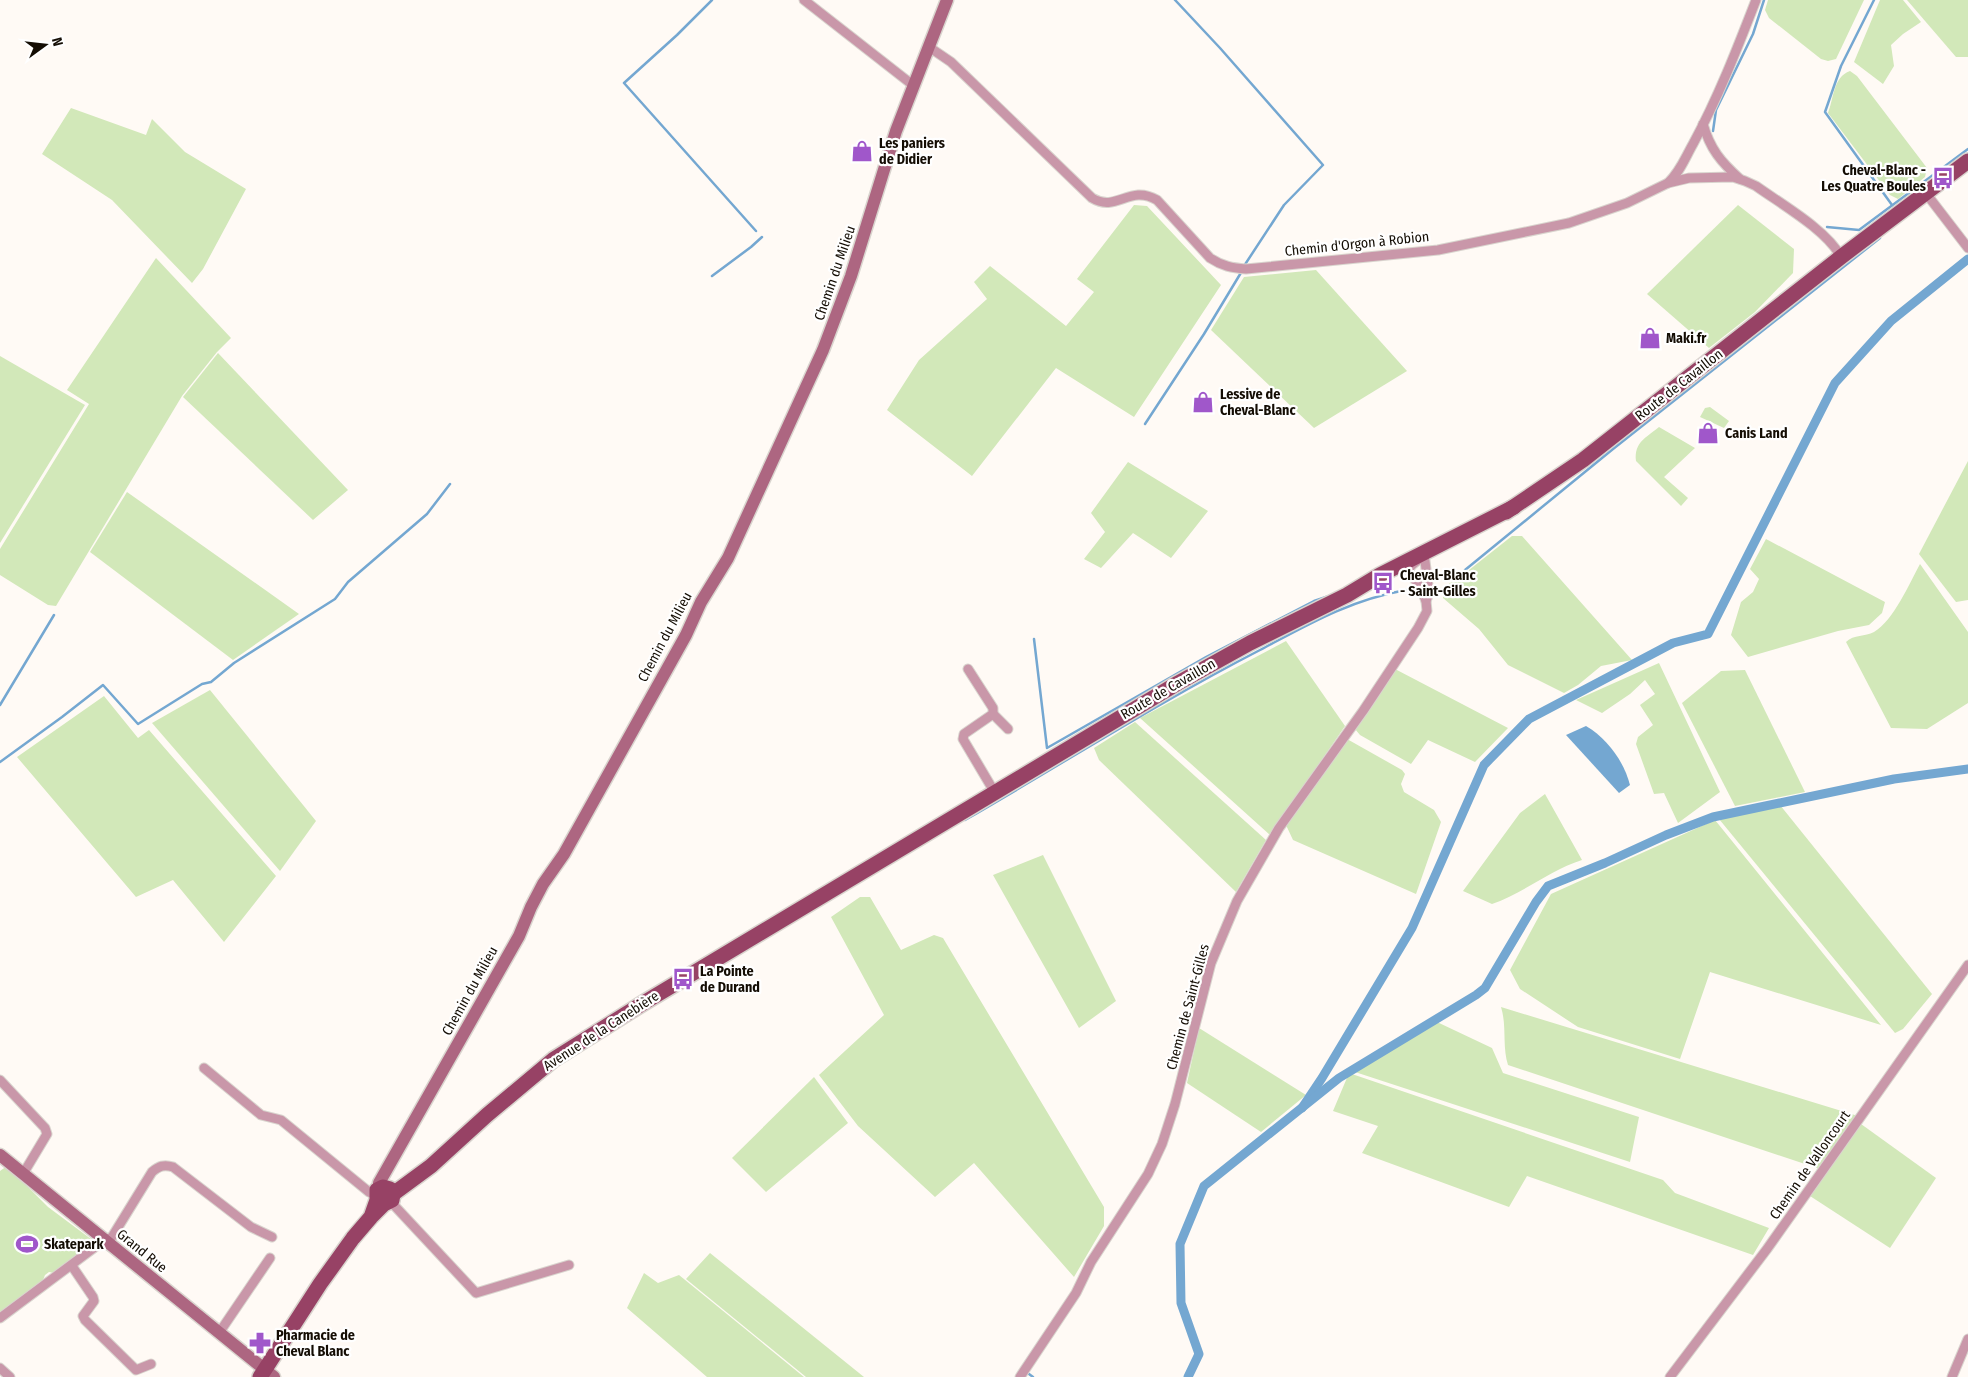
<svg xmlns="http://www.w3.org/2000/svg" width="1968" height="1377" viewBox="0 0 1968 1377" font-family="'Fira Sans Condensed',sans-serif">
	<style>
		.green { fill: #d2e8b9 }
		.water { fill: #74a7d1 }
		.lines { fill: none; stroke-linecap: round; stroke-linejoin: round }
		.stream { stroke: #74a7d1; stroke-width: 2.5 }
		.canal { stroke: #74a7d1; stroke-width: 9 }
		.street-casing { stroke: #d9d4ce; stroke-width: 11 }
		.secondary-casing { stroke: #d9d4ce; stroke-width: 15 }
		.primary-casing { stroke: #d9d4ce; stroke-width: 18 }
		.street { stroke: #c997a9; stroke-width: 9 }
		.secondary { stroke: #ad6681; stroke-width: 12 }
		.primary { stroke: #974265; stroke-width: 15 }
		.labels { text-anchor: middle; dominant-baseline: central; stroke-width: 4.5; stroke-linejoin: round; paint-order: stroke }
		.poi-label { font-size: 14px; font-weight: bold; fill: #140d04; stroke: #fff; text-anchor: start }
		.street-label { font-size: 14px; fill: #140d04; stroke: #fff }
	</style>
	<rect width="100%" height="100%" fill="#fffaf5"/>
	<g class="green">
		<polygon points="1768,0 1864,0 1836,59 1828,61 1821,59 1769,18 1765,10"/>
		<polygon points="1880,0 1903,0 1921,22 1903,34 1891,45 1894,66 1883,84 1854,62"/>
		<polygon points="1907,0 1968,0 1968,57 1956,57"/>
		<path d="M1850 71 1857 76 1927 168 1925 177 1898 199 1890 195 1828 113C1834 98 1833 77 1850 71Z"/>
		<polygon points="71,108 146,135 152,119 185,152 246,189 203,269 192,283 112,200 42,154"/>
		<polygon points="1134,205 1147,206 1221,285 1134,417 1056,368 972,476 887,410 919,360 987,299 974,282 990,266 1066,326 1094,292 1077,279"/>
		<polygon points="1738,205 1794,249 1793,273 1755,312 1709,348 1647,294"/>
		<polygon points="156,258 231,338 217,352 182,396 56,606 48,605 0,575 0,549 89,404 67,390"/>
		<polygon points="1316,270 1407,371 1314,428 1211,330 1244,277"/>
		<polygon points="218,353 348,490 313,520 183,397"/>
		<polygon points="0,356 85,405 0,543"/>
		<polygon points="1710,407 1729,421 1724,428 1700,417 1705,408"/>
		<path d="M1659 427 1695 448 1664 477 1688 498 1681 506 1636 461C1634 442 1646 438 1659 427Z"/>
		<polygon points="1968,461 1968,600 1956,602 1919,554"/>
		<polygon points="1128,462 1208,511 1171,558 1133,533 1101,568 1084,559 1105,532 1091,513"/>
		<polygon points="127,492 299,614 233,660 90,552"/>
		<polygon points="1512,536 1522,536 1632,660 1601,666 1578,685 1564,693 1508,665 1479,629 1443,598 1443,588 1469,570"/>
		<polygon points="1766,539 1885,602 1882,613 1869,625 1838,631 1748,657 1731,635 1741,602 1753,592 1759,579 1750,569"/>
		<path d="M1920 564 1968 632V703L1927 729 1891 728 1846 642C1854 634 1865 637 1874 632 1894 620 1909 584 1920 564Z"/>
		<polygon points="1286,641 1345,726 1270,835 1140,718"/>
		<polygon points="1659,663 1720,792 1678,823 1664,793 1654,794 1636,744 1638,737 1653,725 1640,705 1655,694 1645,680 1630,694 1602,713 1576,700"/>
		<polygon points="1395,669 1508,728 1475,762 1428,740 1411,764 1360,735 1355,729"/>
		<polygon points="1745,670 1805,792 1735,806 1682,703 1721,671"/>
		<polygon points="210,690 316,821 280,871 152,723"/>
		<polygon points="104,696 138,738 149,730 276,876 224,942 173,880 136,897 17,757"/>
		<polygon points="1135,722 1266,840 1236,892 1099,760 1094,748"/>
		<polygon points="1347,739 1402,770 1405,774 1401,784 1404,792 1434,810 1441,822 1416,894 1293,840 1286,825"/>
		<path d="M1545 794 1582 860C1550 870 1524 893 1492 904L1463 891 1520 813Z"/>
		<polygon points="1780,805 1932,994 1903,1029 1895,1033 1719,819"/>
		<polygon points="1715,820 1881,1025 1710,972 1680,1059 1578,1027 1520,989 1510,970 1551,894"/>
		<polygon points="1043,855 1116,1001 1079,1028 993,875"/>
		<polygon points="860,897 870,897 901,950 934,935 943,938 1104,1207 1104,1226 1074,1277 974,1163 935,1197 858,1126 819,1075 884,1015 831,917"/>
		<path d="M1501 1007 1858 1116 1820 1169 1508 1065C1502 1046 1507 1026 1501 1007Z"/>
		<polygon points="1437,1022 1492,1048 1503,1073 1639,1117 1630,1162 1355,1072"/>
		<polygon points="1199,1028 1306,1095 1261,1132 1187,1083"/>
		<polygon points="1349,1073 1663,1180 1675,1193 1769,1228 1753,1255 1527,1176 1509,1207 1362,1153 1378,1126 1333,1111"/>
		<polygon points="814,1077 848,1123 766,1192 732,1158"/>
		<polygon points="1861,1124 1936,1178 1890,1248 1810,1196"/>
		<polygon points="7,1166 48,1207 91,1239 91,1243 54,1273 49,1272 45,1275 43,1280 0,1313 0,1171"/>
		<polygon points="710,1253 864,1377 806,1377 686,1279"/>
		<polygon points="644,1273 658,1283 679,1275 804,1377 707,1377 627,1308"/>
	</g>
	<path class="water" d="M1586 726C1608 739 1624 762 1630 785L1619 793 1566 735Z"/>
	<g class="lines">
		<g class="stream">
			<polyline points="712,0 677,35 624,83 756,231"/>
			<polyline points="1175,0 1220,48 1323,165 1284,205 1244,266"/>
			<polyline points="1874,0 1841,66 1825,112 1892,205"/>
			<polyline points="1713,131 1716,110 1753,34 1764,0"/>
			<polyline points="1827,227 1859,230 1968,149"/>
			<polyline points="712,276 751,247 762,237"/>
			<polyline points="1145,424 1204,334 1242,271"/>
			<polyline points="1465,570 1613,449 1880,238"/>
			<polyline points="1034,639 1047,748 1206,657 1314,601 1329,596"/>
			<polyline points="0,705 54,615"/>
			<polyline points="0,762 62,717 103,685 138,724 202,684 211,682 234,663 335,599 348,582 427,514 450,484"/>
			<path d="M965 820C1064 763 1159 702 1260 650 1309 624 1350 600 1406 590"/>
			<polyline points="1029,1374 1033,1377"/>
		</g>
		<g class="canal">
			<polyline points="1302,1108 1322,1078 1412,928 1484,765 1529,719 1673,643 1708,634 1835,383 1891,321 1968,259"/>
			<polyline points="1188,1377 1199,1354 1181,1303 1180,1244 1204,1186 1339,1078 1476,995 1485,988 1536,902 1548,886 1605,863 1666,835 1713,817 1894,779 1968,769"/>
		</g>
		<g class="street-casing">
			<g id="street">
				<polyline points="804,0 914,86"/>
				<path d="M929 47 951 62 1092 198C1117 213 1129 184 1157 200L1210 258C1222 266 1232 268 1246 269L1438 250 1569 223 1627 203 1668 183 1689 178 1733 177 1745 181 1756 186C1781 204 1827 230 1841 257"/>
				<path d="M1703 124C1710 149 1721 162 1740 179"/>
				<path d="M1668 183C1680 172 1685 158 1693 144 1718 98 1737 49 1756 0"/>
				<polyline points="1925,192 1968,248"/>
				<polyline points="1417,561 1412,565 1408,570 1421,589 1426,601"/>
				<polyline points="968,669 993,708 993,714 964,734 963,739 995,793"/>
				<polyline points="993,714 1008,729"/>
				<polyline points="204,1068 261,1115 281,1120 369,1192 376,1195"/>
				<polyline points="0,1080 45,1128 47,1134 23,1174"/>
				<polyline points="391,1202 476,1293 569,1265"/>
				<polyline points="72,1266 93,1297 94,1301 83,1316 85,1320 136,1370 151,1364"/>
				<path d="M0 1318 99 1244 112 1237 152 1172C159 1166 164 1164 173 1167L251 1227 272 1237"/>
				<polyline points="219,1333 270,1258"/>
				<polyline points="0,1368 10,1377"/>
				<polyline points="1020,1377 1076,1293 1091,1262 1148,1174 1162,1144 1175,1104 1211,963 1237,901 1279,828 1363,711 1418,628 1427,611 1426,601 1429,593 1425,561 1422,558 1415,560"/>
				<polyline points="1670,1377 1767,1249 1968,965"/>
				<polyline points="1952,1377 1968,1339"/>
			</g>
		</g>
		<g class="secondary-casing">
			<g id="secondary">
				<polyline points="0,1155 274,1377"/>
				<polyline points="379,1189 379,1183 519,936 531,907 543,884 564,854 686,635 701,602 728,558 823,350 851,276 896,131 947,0"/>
			</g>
		</g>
		<g class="primary-casing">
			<g id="primary">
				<polyline points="1506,512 1583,460 1841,257 1968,161"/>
				<polyline points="393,1194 431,1166 487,1115 554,1059 645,1002 1178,683 1250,643 1347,595 1380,575 1514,507"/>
				<polyline points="260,1377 320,1284 353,1238 371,1217 384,1204 392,1200 393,1194 390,1189 383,1187 377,1190 377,1200 371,1217"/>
			</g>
		</g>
		<use href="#street" class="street"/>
		<use href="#secondary" class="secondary"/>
		<use href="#primary" class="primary"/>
	</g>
	<defs>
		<g id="shop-bare" transform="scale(1.725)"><path d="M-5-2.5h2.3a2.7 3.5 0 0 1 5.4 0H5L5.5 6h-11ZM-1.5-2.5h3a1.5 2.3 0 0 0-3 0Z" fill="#a057ca" stroke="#fff" stroke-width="2.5" paint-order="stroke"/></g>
		<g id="bus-bare" transform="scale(1.725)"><path d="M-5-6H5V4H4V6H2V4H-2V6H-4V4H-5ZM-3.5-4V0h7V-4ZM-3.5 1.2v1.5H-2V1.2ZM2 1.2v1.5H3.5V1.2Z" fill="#a057ca" stroke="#fff" stroke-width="2.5" paint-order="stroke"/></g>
		<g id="stadium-bare" transform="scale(1.725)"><path d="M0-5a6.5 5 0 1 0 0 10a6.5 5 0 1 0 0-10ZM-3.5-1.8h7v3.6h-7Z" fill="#a057ca" stroke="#fff" stroke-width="2.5" paint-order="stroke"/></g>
		<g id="pharmacy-bare" transform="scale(1.725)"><path d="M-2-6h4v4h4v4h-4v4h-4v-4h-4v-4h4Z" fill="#a057ca" stroke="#fff" stroke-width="2.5" paint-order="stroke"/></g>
	</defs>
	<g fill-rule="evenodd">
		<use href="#shop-bare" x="862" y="151"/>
		<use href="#bus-bare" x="1943" y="178"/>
		<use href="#shop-bare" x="1650" y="338"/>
		<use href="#shop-bare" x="1203" y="402"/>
		<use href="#shop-bare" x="1708" y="433"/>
		<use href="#bus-bare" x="1383" y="583"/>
		<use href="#bus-bare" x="683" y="979"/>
		<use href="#stadium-bare" x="27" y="1244"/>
		<use href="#pharmacy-bare" x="260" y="1343"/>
	</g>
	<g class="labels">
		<g class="poi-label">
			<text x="879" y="143">Les paniers<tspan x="879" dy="16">de Didier</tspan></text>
			<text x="1926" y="170" text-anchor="end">Cheval-Blanc -<tspan x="1926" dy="16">Les Quatre Boules</tspan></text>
			<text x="1666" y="338">Maki.fr</text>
			<text x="1220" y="394">Lessive de<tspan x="1220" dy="16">Cheval-Blanc</tspan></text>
			<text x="1725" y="433">Canis Land</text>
			<text x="1400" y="575">Cheval-Blanc<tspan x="1400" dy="16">- Saint-Gilles</tspan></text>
			<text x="700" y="971">La Pointe<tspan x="700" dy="16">de Durand</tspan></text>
			<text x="44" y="1244">Skatepark</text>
			<text x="276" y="1335">Pharmacie de<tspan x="276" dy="16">Cheval Blanc</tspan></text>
		</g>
		<g class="street-label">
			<text transform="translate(1357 244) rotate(-6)">Chemin d'Orgon à Robion</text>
			<text transform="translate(835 273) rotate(-71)">Chemin du Milieu</text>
			<text transform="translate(1679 385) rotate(-38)">Route de Cavaillon</text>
			<text transform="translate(665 637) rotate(-62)">Chemin du Milieu</text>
			<text transform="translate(1168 689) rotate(-30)">Route de Cavaillon</text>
			<text transform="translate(470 991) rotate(-61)">Chemin du Milieu</text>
			<text transform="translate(1188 1007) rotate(-75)">Chemin de Saint-Gilles</text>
			<text transform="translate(601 1031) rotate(-33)">Avenue de la Canebière</text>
			<text transform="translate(1810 1165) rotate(-55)">Chemin de Valloncourt</text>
			<text transform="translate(142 1251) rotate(39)">Grand Rue</text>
		</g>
	</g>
	<g transform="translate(45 45) rotate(75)" stroke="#ffffff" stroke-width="4" paint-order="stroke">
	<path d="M0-4L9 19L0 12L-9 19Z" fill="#140d04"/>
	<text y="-8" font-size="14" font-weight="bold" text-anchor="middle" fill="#140d04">N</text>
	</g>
</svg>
